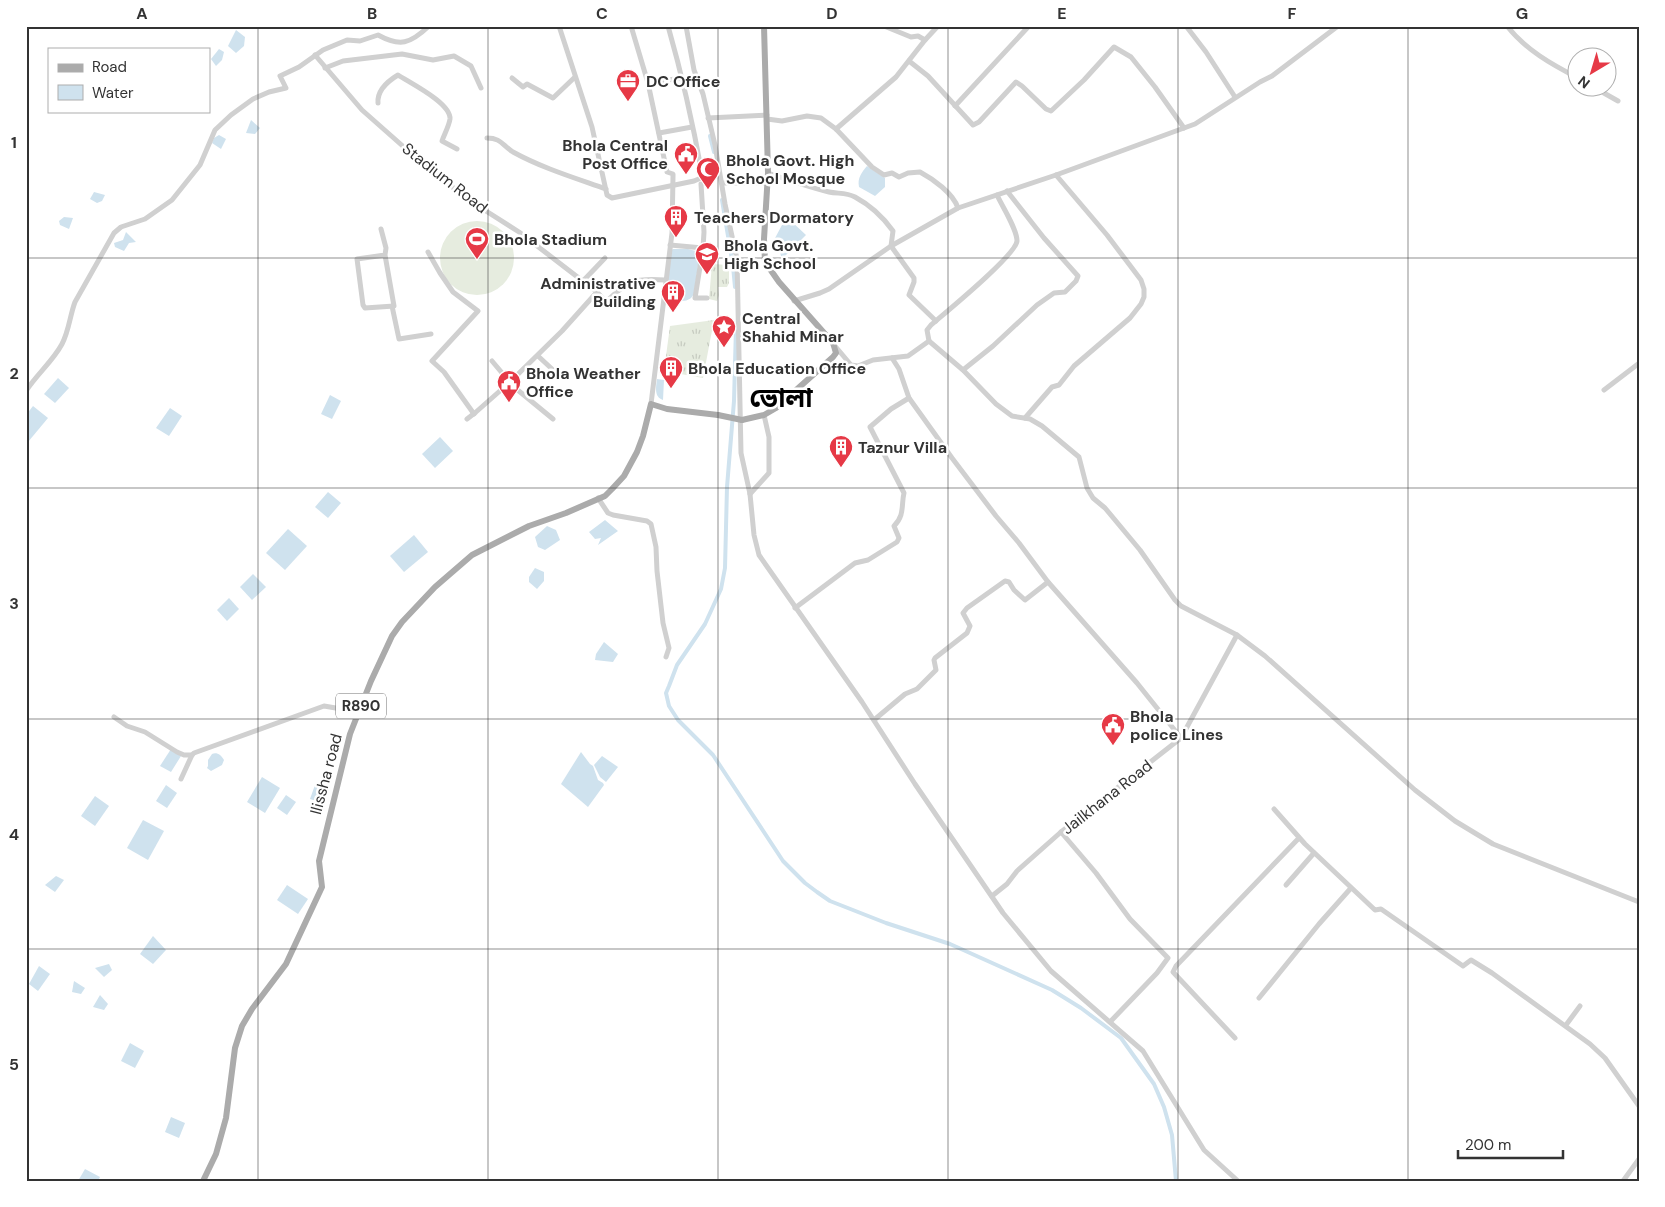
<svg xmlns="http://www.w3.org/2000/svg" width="1665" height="1207" viewBox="0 0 1665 1207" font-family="'DM Sans','Noto Sans Bengali',sans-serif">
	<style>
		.park { fill: url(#park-tufts) }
		.pitch { fill: #e6ecdf }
		.water { fill: #cfe2ee }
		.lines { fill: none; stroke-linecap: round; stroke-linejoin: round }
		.canal { stroke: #cfe2ee; stroke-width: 4 }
		.minor { stroke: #d0d0d0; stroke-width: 5 }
		.major { stroke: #ababab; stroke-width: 6 }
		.major-bridge { stroke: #ababab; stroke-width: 6 }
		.grid { fill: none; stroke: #333; stroke-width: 1; stroke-opacity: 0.55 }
		.labels { text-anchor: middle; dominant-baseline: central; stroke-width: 5; stroke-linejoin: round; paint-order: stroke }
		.shield { fill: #fff; stroke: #707070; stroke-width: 1 }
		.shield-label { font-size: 15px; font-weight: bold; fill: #333 }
		.poi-label { font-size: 16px; font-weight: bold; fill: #333; stroke: #fff; text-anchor: start }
		.street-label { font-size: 16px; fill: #333; stroke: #fff }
		.town-label { font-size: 26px; font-weight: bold; fill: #000; stroke: #fff }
		.neatline { fill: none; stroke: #333; stroke-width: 2 }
		.grid-label { font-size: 16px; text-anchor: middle; font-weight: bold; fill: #333 }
	</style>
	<defs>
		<pattern id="park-tufts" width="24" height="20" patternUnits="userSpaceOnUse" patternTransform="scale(1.25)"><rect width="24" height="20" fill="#e6ecdf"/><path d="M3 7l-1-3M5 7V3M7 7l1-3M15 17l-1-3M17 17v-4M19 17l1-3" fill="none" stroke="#c6cbc0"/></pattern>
	</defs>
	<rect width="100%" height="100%" fill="#fff"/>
	<g class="park">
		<polygon points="712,264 729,265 729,283 727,287 718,287 719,295 717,301 709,299"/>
		<polygon points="714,320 703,378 664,371 670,326"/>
	</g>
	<circle class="pitch" cx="477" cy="258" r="37"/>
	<g class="water">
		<polygon points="236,30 245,37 244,46 236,53 228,46"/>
		<polygon points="219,49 224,52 222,60 216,66 211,59"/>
		<polygon points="251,120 260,128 255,134 246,133"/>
		<polygon points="219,135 226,139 221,149 212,143 214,138"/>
		<path d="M867 166 885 178V187L875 196 859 187C857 178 862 172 867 166Z"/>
		<polygon points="94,192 105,195 102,201 97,203 90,199"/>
		<polygon points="64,217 73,218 69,229 60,225 59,221"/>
		<polygon points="791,221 806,235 784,257 781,256 779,248 774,243 774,240 782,225"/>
		<polygon points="126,232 136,242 129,243 124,251 115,247 114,243 123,240"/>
		<path d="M673 249H688L700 252 694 293C690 306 670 301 665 291L670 251Z"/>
		<polygon points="58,378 69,388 55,403 44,394"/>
		<path d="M657 379 664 380 663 400C654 397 656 387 657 379Z"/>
		<polygon points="330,395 341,401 332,419 321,414"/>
		<polygon points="33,406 48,418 28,442 26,441 26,415"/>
		<polygon points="170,408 182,416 169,436 156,428"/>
		<polygon points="440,437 453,451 435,468 422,454"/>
		<polygon points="328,492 341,503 328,518 315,507"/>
		<polygon points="605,520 618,531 598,545 601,538 595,539 589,532"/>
		<polygon points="547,526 556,530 560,540 545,550 538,547 535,537"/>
		<polygon points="288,529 307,546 285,570 266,553"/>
		<polygon points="414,535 428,552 404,572 390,556"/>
		<polygon points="535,568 544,572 544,581 537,589 529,582 529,577"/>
		<polygon points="253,574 266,587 252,600 240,587"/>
		<polygon points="229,598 239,609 227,621 217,610"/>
		<polygon points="604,642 618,654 613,662 595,660 596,654"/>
		<polygon points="171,749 181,756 171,772 160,766"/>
		<polygon points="581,752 590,764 593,766 598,780 603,783 604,785 588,807 561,784"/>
		<path d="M212 754C217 752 221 755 224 760L222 765 211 771 207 768 208 766V760Z"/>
		<polygon points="602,756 618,767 606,782 600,777 594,765"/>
		<polygon points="262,777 280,788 265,813 247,802"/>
		<polygon points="166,785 177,793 167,808 156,801"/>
		<polygon points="315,785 327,789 323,803 310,799"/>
		<polygon points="286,795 296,802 287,815 277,808"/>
		<polygon points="95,796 109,806 95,826 81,816"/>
		<polygon points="143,820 164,831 148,860 127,848"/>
		<polygon points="56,876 64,880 55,892 45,885"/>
		<polygon points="287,885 308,899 298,914 277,900"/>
		<polygon points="153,936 166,950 153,964 140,954"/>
		<polygon points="109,964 112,970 104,977 95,968"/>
		<polygon points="39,966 50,974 38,991 29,984"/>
		<polygon points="74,981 85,988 81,994 72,992"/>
		<polygon points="100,995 108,1004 104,1010 93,1007"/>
		<polygon points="130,1043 144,1051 135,1068 121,1061"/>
		<polygon points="171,1117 185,1123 179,1138 165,1132"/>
		<polygon points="85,1169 100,1177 98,1181 78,1181"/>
	</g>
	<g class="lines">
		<g class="canal">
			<polyline points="710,136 714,152"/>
			<polyline points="722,200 733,266 735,287"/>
			<polyline points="736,327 734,401 727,487 725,568 721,589 705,624 677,665 669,686 666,693 669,706 678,720 713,755 783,861 805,883 817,892 830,901 886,923 950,944 1052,990 1081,1008 1121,1038 1154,1084 1164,1107 1172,1135 1176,1181"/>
		</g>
		<g class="minor">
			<path d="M559 26 592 127 607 195 612 198 694 181 701 178 702 174C693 124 682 75 668 26"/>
			<polyline points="631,26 648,83 667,172 673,174 673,176 672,233 651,404"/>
			<polyline points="686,26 694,70 703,94 715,145 725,204 737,259 741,453 750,494 754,535 759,555 862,702 915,784 1003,913 1051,971 1143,1051 1204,1150 1238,1181"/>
			<polyline points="884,26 911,37 918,36 925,40"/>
			<polyline points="1186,26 1206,52 1235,97"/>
			<path d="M1507 26C1526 50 1551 64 1578 78"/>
			<path d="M315 55 362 110 431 171 475 204 519 232 597 292 606 302C629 280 633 278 665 280"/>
			<polyline points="909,61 928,76 973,125 979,122 1016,82 1022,86 1046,109 1051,111 1084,80 1114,47 1131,57 1155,87 1184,128"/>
			<polyline points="325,68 343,61 402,54 433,60 454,56 471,66 481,88"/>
			<polyline points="512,78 523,87 527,84 553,98 575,77"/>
			<polyline points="648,83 682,78"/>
			<polyline points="1595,88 1618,101"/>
			<path d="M378 103C377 90 388 81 398 75 410 83 451 103 450 119 449 126 444 135 442 141L457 149"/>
			<polyline points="955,106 1029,26"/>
			<polyline points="708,118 767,115"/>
			<path d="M767 119 782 121 807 116 821 118 836 129 872 167 884 175 892 173 899 177 908 173 920 172C933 179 953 193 958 208"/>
			<polyline points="836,129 896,77 925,40 938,26"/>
			<polyline points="659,133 692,127"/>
			<path d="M487 138C501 138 502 145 513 152 542 168 575 178 606 189"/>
			<path d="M768 173C788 180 808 187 829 192 838 194 846 192 855 197 870 205 883 217 893 231L891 246 914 278V282L909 295 936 321"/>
			<polyline points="722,183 768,183"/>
			<polyline points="701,184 704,232 703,248"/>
			<polyline points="381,229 386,248 385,255 394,306 365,308 363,305 357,259 385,255"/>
			<polyline points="670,245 703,248 695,298 707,298"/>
			<polyline points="428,252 440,273 453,292 478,311 432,361 444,372 474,414"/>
			<polyline points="583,281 605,258"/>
			<polyline points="794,301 820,293 829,289 891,246 958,208 1056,175 1184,128 1195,124 1260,82 1272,76 1338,26"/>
			<polyline points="392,306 399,339 431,334"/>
			<path d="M929 341 927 330 931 325C945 313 1016 255 1017 241 1017 229 1002 206 997 195"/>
			<polyline points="835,346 851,365 858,366 873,360 908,356 929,341 963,370 996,404 1012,416 1030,419 1042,426 1079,457 1087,488 1093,498 1105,508 1140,550 1175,600 1181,606 1237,635 1265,656 1415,790 1455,821 1493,844 1639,902"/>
			<polyline points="538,356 552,369"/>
			<polyline points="892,358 899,369 909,398 952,458 996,516 1019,543 1048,582 1137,683 1181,738"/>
			<polyline points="492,361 514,387 553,419"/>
			<polyline points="963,370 993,346 1037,305 1054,293 1065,292 1076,281 1078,276 1044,238 1007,191"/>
			<polyline points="1604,390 1638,364"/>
			<path d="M26 391C37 374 53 361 62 344 69 331 70 315 75 302L114 233 121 227 145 219 172 200 200 165 215 130 231 115 253 99 269 92 286 88 280 76 299 67 323 50 347 40 360 41 378 35C400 47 410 44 429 26"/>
			<polyline points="1025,418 1052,387 1059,385 1074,366 1130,318 1141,304 1144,297 1144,289 1141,280 1107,235 1056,175"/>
			<polyline points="467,419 476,412 510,382 562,331 597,292"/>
			<polyline points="750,494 769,473 769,437 764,415"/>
			<polyline points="598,498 608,513 613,515 647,521 651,524 656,547 657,571 663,623 669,648 666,657"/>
			<path d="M795 608 855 563 868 560 897 542 899 538 894 526C905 515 901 505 904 493L870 427 891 409 909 398"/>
			<polyline points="114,717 127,726 145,732 177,752 184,755 192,755"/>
			<polyline points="874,720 905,694 917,689 936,670 934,660 935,658 967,633 970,626 963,613 967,608 1005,581 1009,582 1014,590 1025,600 1048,582"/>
			<polyline points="181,779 192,755 194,753 324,706 359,712"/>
			<polyline points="1274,809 1305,844 1375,910 1381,909 1463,966 1471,960 1492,973 1590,1044 1605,1058 1639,1106"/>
			<polyline points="1061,832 1096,873 1130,919 1168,958 1157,973 1110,1022"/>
			<polyline points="1286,885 1314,853"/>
			<polyline points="992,896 1007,884 1017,871 1061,832 1181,738 1237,635"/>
			<polyline points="1259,998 1319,924 1351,888"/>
			<polyline points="1566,1025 1580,1006"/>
			<polyline points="1235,1038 1173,972 1176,966 1299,838"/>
			<polyline points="1623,1181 1639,1159"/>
		</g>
		<g class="major">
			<polyline points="742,420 764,415 776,408 833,357 836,353 833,343 779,282 765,262 764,239 768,173 764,26"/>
			<polyline points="203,1181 216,1154 226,1118 235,1048 242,1026 252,1009 286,964 322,887 319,861 350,734 371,681 392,636 402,622 435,587 472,555 529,526 566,513 605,496 612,489 624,476 637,452 643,436 651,404 667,409 718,415"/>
		</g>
		<polyline class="major-bridge" points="718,415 742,420"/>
	</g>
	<path class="grid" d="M258 26V1181M488 26V1181M718 26V1181M948 26V1181M1178 26V1181M1408 26V1181M26 258H1639M26 488H1639M26 719H1639M26 949H1639"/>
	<defs>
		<g id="office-pin" transform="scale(1.25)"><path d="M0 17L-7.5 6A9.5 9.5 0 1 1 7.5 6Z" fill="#e63946" stroke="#fff"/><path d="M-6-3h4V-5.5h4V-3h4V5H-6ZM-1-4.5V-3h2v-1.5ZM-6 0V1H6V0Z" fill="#fff"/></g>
		<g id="civic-pin" transform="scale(1.25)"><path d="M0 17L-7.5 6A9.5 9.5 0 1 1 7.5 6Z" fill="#e63946" stroke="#fff"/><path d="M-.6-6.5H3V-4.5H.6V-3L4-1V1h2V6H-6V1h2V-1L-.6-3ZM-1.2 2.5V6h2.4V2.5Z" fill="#fff"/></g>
		<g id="mosque-pin" transform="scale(1.25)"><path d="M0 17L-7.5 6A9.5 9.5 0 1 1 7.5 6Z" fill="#e63946" stroke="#fff"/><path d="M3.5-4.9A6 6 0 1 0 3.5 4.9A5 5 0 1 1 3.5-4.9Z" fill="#fff"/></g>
		<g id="building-pin" transform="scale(1.25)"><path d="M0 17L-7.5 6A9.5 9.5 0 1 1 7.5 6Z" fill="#e63946" stroke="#fff"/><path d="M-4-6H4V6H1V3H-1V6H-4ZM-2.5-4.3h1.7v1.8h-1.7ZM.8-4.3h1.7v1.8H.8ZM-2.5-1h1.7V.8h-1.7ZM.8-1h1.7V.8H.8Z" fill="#fff"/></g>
		<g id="stadium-pin" transform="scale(1.25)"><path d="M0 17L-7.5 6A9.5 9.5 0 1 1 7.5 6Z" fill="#e63946" stroke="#fff"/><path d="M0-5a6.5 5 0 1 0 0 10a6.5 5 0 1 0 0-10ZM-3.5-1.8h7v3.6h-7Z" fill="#fff"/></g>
		<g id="school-pin" transform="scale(1.25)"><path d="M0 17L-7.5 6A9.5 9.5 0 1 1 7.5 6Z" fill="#e63946" stroke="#fff"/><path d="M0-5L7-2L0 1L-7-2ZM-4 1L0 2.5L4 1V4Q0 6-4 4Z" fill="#fff"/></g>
		<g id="sight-pin" transform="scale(1.25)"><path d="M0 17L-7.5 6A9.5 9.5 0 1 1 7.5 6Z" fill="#e63946" stroke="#fff"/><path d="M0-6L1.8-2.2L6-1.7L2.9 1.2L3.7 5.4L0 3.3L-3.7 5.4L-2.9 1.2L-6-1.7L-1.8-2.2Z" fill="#fff"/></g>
	</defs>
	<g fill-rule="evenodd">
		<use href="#office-pin" x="628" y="81"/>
		<use href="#civic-pin" x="686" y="154"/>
		<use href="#mosque-pin" x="708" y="169"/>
		<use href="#building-pin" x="676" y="217"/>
		<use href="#stadium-pin" x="477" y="239"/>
		<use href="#school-pin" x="707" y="254"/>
		<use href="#building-pin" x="673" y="292"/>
		<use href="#sight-pin" x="724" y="327"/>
		<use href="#building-pin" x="671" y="368"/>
		<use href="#civic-pin" x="509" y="382"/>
		<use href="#building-pin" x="841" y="447"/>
		<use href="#civic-pin" x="1113" y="725"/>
	</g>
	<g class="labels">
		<rect class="shield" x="336" y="693.5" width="50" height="25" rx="4"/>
		<g class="shield-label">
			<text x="361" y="706">R890</text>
		</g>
		<g class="poi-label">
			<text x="646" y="81">DC Office</text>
			<text x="668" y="145" text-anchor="end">Bhola Central<tspan x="668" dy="18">Post Office</tspan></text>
			<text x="726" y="160">Bhola Govt. High<tspan x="726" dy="18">School Mosque</tspan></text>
			<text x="694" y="217">Teachers Dormatory</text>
			<text x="494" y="239">Bhola Stadium</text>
			<text x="724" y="245">Bhola Govt.<tspan x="724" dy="18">High School</tspan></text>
			<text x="656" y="283" text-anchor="end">Administrative<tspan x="656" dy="18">Building</tspan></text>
			<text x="742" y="318">Central<tspan x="742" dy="18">Shahid Minar</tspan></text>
			<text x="688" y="368">Bhola Education Office</text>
			<text x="526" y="373">Bhola Weather<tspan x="526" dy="18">Office</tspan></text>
			<text x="858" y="447">Taznur Villa</text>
			<text x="1130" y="716">Bhola<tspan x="1130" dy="18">police Lines</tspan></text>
		</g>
		<g class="street-label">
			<text transform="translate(445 178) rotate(38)">Stadium Road</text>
			<text transform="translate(326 774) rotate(-75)">Ilissha road</text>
			<text transform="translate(1107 797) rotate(-38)">Jailkhana Road</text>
		</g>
		<g class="town-label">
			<text x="781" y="398">ভোলা</text>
		</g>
	</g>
	<rect width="1665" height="1207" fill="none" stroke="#ffffff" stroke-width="55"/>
	<rect x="48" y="48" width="162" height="65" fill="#ffffff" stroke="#adadad"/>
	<rect x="58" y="64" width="25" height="8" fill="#ababab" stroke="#adadad"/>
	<text x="92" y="72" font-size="15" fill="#333333">Road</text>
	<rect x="58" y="85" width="25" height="15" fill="#cfe2ee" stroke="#adadad"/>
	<text x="92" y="98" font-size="15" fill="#333333">Water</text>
	<g transform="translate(1592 72) rotate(218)"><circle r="24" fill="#ffffff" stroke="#adadad"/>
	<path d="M0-4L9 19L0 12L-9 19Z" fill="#e63946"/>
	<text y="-8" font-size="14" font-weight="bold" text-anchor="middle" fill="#333333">N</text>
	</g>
	<path d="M1458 1150v8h105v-8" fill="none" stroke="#333333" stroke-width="2.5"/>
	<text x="1465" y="1150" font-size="15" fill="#333333" stroke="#ffffff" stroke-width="4" paint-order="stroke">200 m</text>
	<rect x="28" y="28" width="1610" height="1152" class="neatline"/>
	<g class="grid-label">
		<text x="142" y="19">A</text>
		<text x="372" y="19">B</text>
		<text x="602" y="19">C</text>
		<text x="832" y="19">D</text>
		<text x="1062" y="19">E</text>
		<text x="1292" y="19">F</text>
		<text x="1522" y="19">G</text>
		<text x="14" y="148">1</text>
		<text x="14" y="379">2</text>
		<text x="14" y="609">3</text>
		<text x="14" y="840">4</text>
		<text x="14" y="1070">5</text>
	</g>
</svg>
